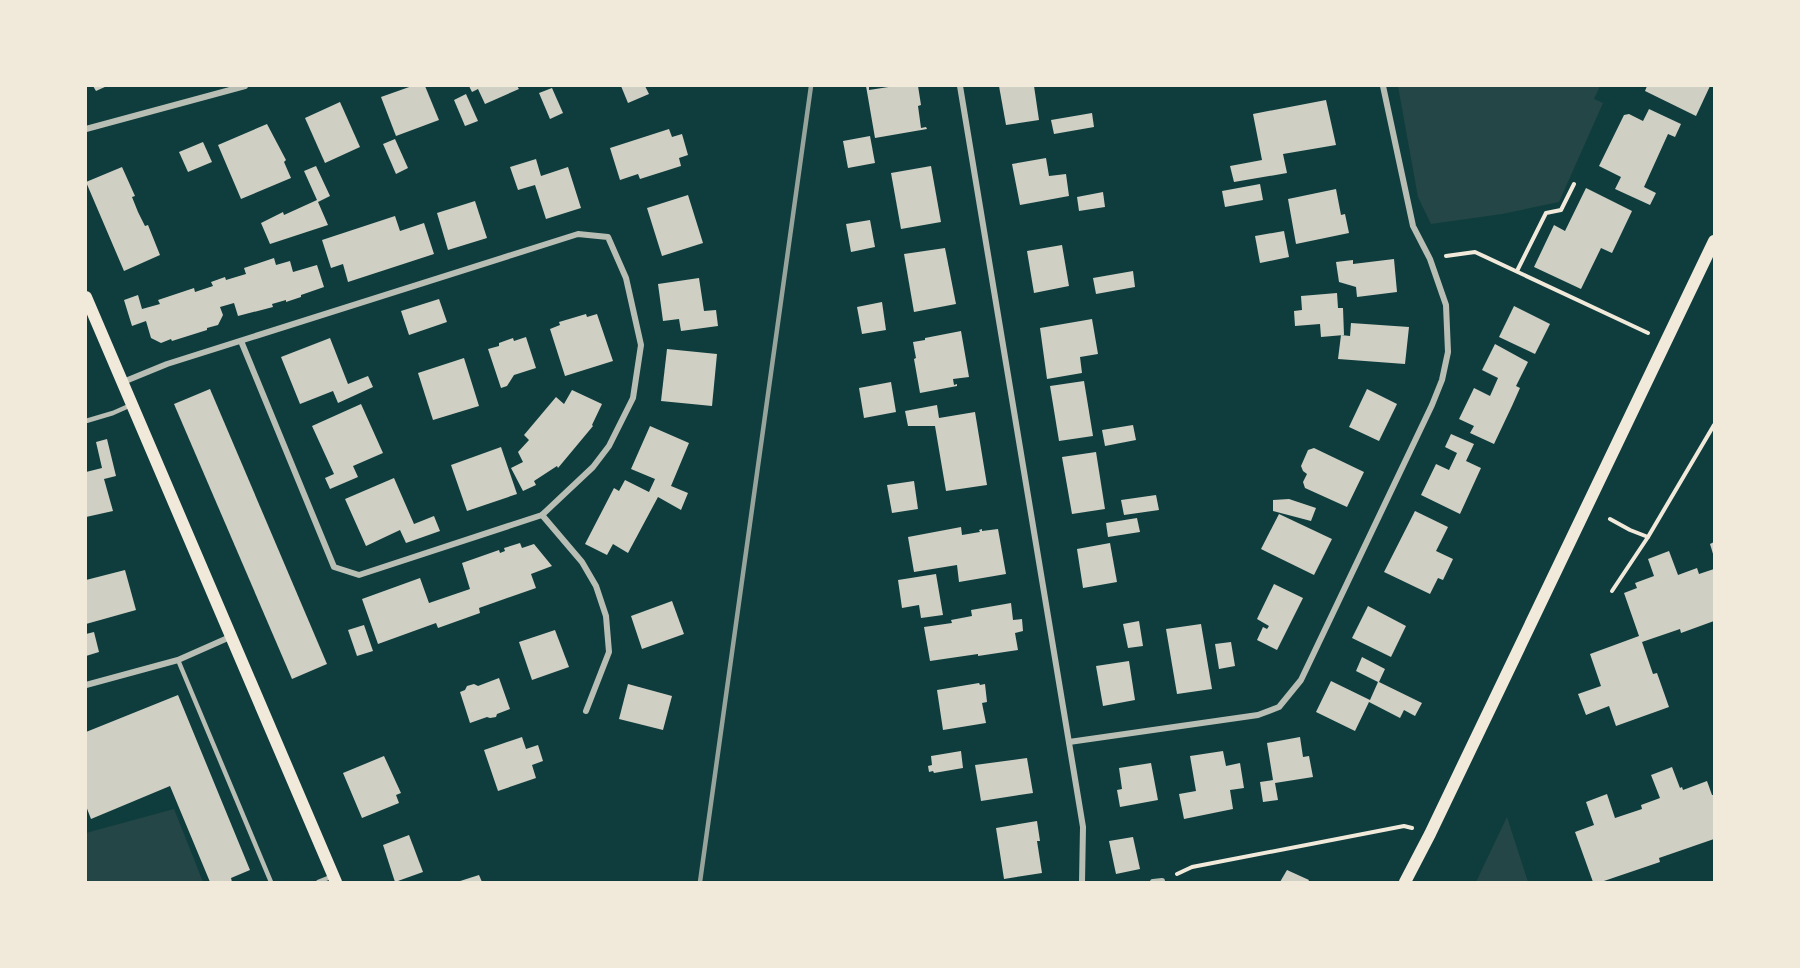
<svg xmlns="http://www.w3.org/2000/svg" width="1800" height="968" viewBox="0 0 1800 968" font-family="'Exo 2',sans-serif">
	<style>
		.green { fill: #244646 }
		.building { fill: #cfcfc3 }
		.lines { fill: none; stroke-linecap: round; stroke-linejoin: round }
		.path { stroke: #f1e9da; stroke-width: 4 }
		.service { stroke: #b8beb3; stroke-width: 4.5 }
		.minor { stroke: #b8beb3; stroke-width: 6 }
		.secondary { stroke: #f1e9da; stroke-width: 12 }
		.rail { stroke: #97a49c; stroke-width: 4.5 }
	</style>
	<rect width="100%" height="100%" fill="#0f3d3e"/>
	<g class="green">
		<polygon points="1398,86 1600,86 1594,99 1603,103 1559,202 1502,214 1431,224 1418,197"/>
		<polygon points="174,809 203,882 86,882 86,833"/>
		<polygon points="1507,817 1528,882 1476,882"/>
	</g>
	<g class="building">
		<polygon points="93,86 107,86 96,91"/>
		<polygon points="412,86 425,86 439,120 396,136 381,97"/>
		<polygon points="469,86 517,86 519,89 485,104 478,89 472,92"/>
		<polygon points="621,86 645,86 649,94 628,103"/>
		<polygon points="866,86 869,86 869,90 895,86 918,86 921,105 918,106 921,128 926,127 927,129 875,138"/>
		<polygon points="999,86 1034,86 1039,120 1006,125"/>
		<polygon points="1647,86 1710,86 1696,116 1645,91"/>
		<polygon points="552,88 563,113 550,119 539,93"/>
		<polygon points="466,94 478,121 465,126 454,100"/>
		<polygon points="1326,100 1336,145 1283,154 1287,173 1234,182 1230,166 1262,160 1253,114"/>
		<polygon points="340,102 360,147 325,163 305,118"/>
		<polygon points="1649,109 1681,124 1675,137 1668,134 1644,187 1656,193 1650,205 1615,189 1621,177 1599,166 1624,115 1629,114 1643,121"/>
		<polygon points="1092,113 1094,127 1054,134 1051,120"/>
		<polygon points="267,124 286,160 284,162 291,178 241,199 218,145"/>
		<polygon points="669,129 672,137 682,134 688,155 679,158 681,166 640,179 638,174 620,180 610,148"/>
		<polygon points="870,136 875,163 848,168 843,141"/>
		<polygon points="395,139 408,168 396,174 383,144"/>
		<polygon points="203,142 212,162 188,172 179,152"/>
		<polygon points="1046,158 1049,176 1066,174 1069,196 1020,205 1012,164"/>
		<polygon points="536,159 541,176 568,167 581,208 546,219 535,185 518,190 510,167"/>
		<polygon points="316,166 330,196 318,202 328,225 270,244 261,223 283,212 284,215 317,200 304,171"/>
		<polygon points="931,166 941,222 901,229 891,173"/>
		<polygon points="122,167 135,196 132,197 138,212 145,226 148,225 160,255 124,271 86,182"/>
		<polygon points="1260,184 1263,200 1225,207 1222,191"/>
		<polygon points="1586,188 1632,211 1612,253 1601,248 1581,289 1534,267 1554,225 1565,231"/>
		<polygon points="1336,189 1341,215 1345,214 1349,233 1296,244 1288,199"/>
		<polygon points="1103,192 1105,207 1079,211 1077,197"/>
		<polygon points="688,195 703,243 662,256 647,208"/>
		<polygon points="475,201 487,238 448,250 437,213"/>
		<polygon points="395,216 400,231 424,223 434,254 348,282 343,264 331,268 322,240"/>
		<polygon points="870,220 875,247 851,252 846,224"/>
		<polygon points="1284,231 1289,257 1260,263 1255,236"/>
		<polygon points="1062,245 1069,286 1034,293 1027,251"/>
		<polygon points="945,248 956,304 914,312 904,254"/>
		<polygon points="274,258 276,265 290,261 293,272 317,265 324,287 301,295 301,297 286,302 286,300 272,304 273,307 238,316 234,303 220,307 223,315 218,325 207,328 207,330 172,341 171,339 161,343 151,338 146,321 132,326 124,300 138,295 142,309 160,304 158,300 194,288 195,292 213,286 211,282 225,277 226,280 246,274 244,268"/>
		<polygon points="1394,259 1397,292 1357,297 1356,287 1339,282 1336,262 1353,260 1353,264"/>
		<polygon points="1133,271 1135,287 1096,294 1093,278"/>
		<polygon points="699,278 704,311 716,310 718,326 681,331 679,319 663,321 658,284"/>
		<polygon points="1337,293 1338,308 1343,308 1344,335 1321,337 1320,324 1295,326 1294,311 1302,310 1301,296"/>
		<polygon points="439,299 447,322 409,335 401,311"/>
		<polygon points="882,302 886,330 862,334 857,307"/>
		<polygon points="1514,306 1550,324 1535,354 1499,337"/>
		<polygon points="586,314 587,317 597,314 613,361 565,376 550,329 560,325 559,322"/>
		<polygon points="1092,319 1098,354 1080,357 1082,373 1047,379 1040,328"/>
		<polygon points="1351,323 1409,327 1405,364 1338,359 1341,335 1350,336"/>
		<polygon points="961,331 969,377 953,379 954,385 957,384 957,386 920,393 914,359 916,358 913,342 925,340 925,338"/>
		<polygon points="526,337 536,368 514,375 507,386 501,388 488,349 499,346 499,343 513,338 514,341"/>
		<polygon points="330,338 348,384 368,376 373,387 338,403 333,391 300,404 281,357"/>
		<polygon points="1495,344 1528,362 1516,386 1520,388 1512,406 1494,444 1470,433 1474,426 1459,419 1474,388 1490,396 1498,378 1482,370"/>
		<polygon points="667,349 717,354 712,406 661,401"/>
		<polygon points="464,358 479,406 433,420 418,373"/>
		<polygon points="1084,381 1093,436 1059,441 1050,386"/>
		<polygon points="891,382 896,412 864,418 859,388"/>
		<polygon points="210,389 327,664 292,679 174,404"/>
		<polygon points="1367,389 1397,404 1379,441 1349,427"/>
		<polygon points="572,390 602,404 592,425 593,426 558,468 557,466 534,481 536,485 523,491 511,468 523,462 518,452 529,440 524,435 556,397 564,404"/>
		<polygon points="361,404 383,453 353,466 358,477 330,489 325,478 334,474 312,426"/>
		<polygon points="937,405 939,418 975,412 987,485 946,491 935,426 908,426 905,411"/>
		<polygon points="1133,425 1136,440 1105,446 1102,430"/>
		<polygon points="650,426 689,443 671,486 688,493 681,510 658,497 628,553 613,544 607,555 585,544 614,488 619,491 625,480 649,492 655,479 631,469"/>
		<polygon points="1451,434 1474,444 1466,461 1481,468 1460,514 1421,495 1436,464 1449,470 1457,453 1445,447"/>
		<polygon points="107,439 116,476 104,479 113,511 86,517 86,472 102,468 96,442"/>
		<polygon points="501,447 517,494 467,511 451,465"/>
		<polygon points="1314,448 1364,472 1347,507 1305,488 1303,482 1307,474 1303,471 1301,466 1308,450"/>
		<polygon points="1096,452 1105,509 1072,514 1062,457"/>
		<polygon points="394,478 414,524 434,516 440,531 406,543 400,530 366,546 345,499"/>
		<polygon points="914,481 918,509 892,513 887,485"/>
		<polygon points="1156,495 1159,510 1124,515 1121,500"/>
		<polygon points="1289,499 1316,508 1311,521 1273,511 1273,500"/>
		<polygon points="1415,511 1448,527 1436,551 1453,559 1443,580 1438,578 1430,594 1384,572"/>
		<polygon points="1279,514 1332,539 1314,575 1261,549"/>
		<polygon points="1137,518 1140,532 1108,537 1106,523"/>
		<polygon points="961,527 962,535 980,532 979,530 982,529 982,531 998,529 1006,574 959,582 957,565 914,572 908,537"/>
		<polygon points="1714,542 1714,557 1710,544"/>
		<polygon points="520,543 522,548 534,544 552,566 531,574 536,588 479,608 480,613 438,628 436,623 378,644 362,599 420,578 429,603 470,589 462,563 499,550 500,553 505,551 504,548"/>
		<polygon points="1110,543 1117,582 1083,588 1077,549"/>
		<polygon points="1669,551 1678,575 1697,568 1699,574 1714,569 1714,621 1681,633 1680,629 1642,642 1653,674 1657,673 1669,707 1616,726 1609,706 1586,715 1578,694 1601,686 1590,654 1639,636 1624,593 1637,588 1635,583 1654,576 1648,559"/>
		<polygon points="125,570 136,610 86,624 86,580"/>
		<polygon points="936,574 943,615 921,618 919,605 902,608 898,580"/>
		<polygon points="1274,584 1303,598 1277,650 1257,640 1263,627 1267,629 1269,626 1257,619"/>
		<polygon points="672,601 684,634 642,649 631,616"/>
		<polygon points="1011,603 1013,620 1022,619 1023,631 1015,633 1018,650 978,656 978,654 930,661 924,627 952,623 951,620 972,616 971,610"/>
		<polygon points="1368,606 1406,626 1391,657 1352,638"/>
		<polygon points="1139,621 1143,646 1128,648 1123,624"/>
		<polygon points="1201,624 1212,689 1177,694 1166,629"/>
		<polygon points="364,625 373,651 357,656 348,630"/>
		<polygon points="555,630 569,667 532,680 519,642"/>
		<polygon points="94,632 99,652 86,656 86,634"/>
		<polygon points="1231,642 1235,666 1219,669 1215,644"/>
		<polygon points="1362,657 1385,669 1379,682 1422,703 1415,716 1404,710 1400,718 1369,702 1355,731 1316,712 1331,681 1370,700 1378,682 1356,671"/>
		<polygon points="1129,661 1135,700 1103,706 1096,666"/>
		<polygon points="499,678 510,709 497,714 496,717 490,718 487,717 470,723 460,692 465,690 467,686 474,684 478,686"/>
		<polygon points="979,683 980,685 985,684 987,702 982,703 986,723 943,730 937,690"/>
		<polygon points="628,684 672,696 663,730 619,719"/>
		<polygon points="178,695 250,870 231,878 232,882 210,882 170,786 91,819 86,806 86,732"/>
		<polygon points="522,737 526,749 538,745 543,761 532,765 536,778 498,791 484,750"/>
		<polygon points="1300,737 1303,757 1309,756 1313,777 1275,783 1278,800 1263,802 1260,782 1273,780 1267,743"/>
		<polygon points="961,751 963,768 934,773 933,771 929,772 928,766 932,765 931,756"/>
		<polygon points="1223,751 1226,766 1240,763 1244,788 1230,790 1233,809 1184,819 1179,794 1196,791 1190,756"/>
		<polygon points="384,756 401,793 396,795 399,803 362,818 343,773"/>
		<polygon points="1027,758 1033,793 981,801 975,765"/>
		<polygon points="1151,763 1158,800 1120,807 1117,790 1122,789 1119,768"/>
		<polygon points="1672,767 1680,788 1682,787 1683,790 1707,781 1712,795 1714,795 1714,839 1659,858 1660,862 1601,882 1593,882 1575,832 1594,825 1586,802 1607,794 1615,818 1642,809 1641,805 1660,798 1651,775"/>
		<polygon points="1037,821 1040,841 1037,841 1042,873 1004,879 996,828"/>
		<polygon points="409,835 423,872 395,882 383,845"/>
		<polygon points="1133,837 1140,869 1116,874 1109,841"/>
		<polygon points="1287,870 1309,880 1308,882 1280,882"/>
		<polygon points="479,875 482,882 457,882"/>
	</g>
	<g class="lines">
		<g class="path">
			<polyline points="1446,256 1475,252 1648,333"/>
			<polyline points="1517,271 1546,213 1561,210 1574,184"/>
			<polyline points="1610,519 1630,530 1648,537 1714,425"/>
			<polyline points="1612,591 1648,537"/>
			<polyline points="1177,874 1192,867 1404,826 1412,828"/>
		</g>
		<g class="service">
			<polyline points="86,421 113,413 131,405"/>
			<polyline points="178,660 271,882"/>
			<polyline points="318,882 333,876"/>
		</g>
		<g class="minor">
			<polyline points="960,86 1083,827 1082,882"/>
			<polyline points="86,129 245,86"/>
			<polyline points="123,382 167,364 578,234 608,237 626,278 641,345 633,398 609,446 593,467 542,515 359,575 334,567 241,341"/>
			<polyline points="542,515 582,562 596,586 606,616 609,652 586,711"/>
			<polyline points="86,685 178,660 230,637"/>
			<polyline points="1069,742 1258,715 1279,707 1301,680 1432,405 1442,380 1448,352 1446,305 1430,259 1413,226 1383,86"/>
			<polyline points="1153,882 1162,881 1162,882"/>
		</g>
		<g class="secondary">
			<polyline points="86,297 336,882"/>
			<polyline points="1405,882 1430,834 1714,241"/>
		</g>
		<polyline class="rail" points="700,882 811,86"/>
	</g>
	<rect width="1800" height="968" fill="none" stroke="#f1e9da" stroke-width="174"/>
</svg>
